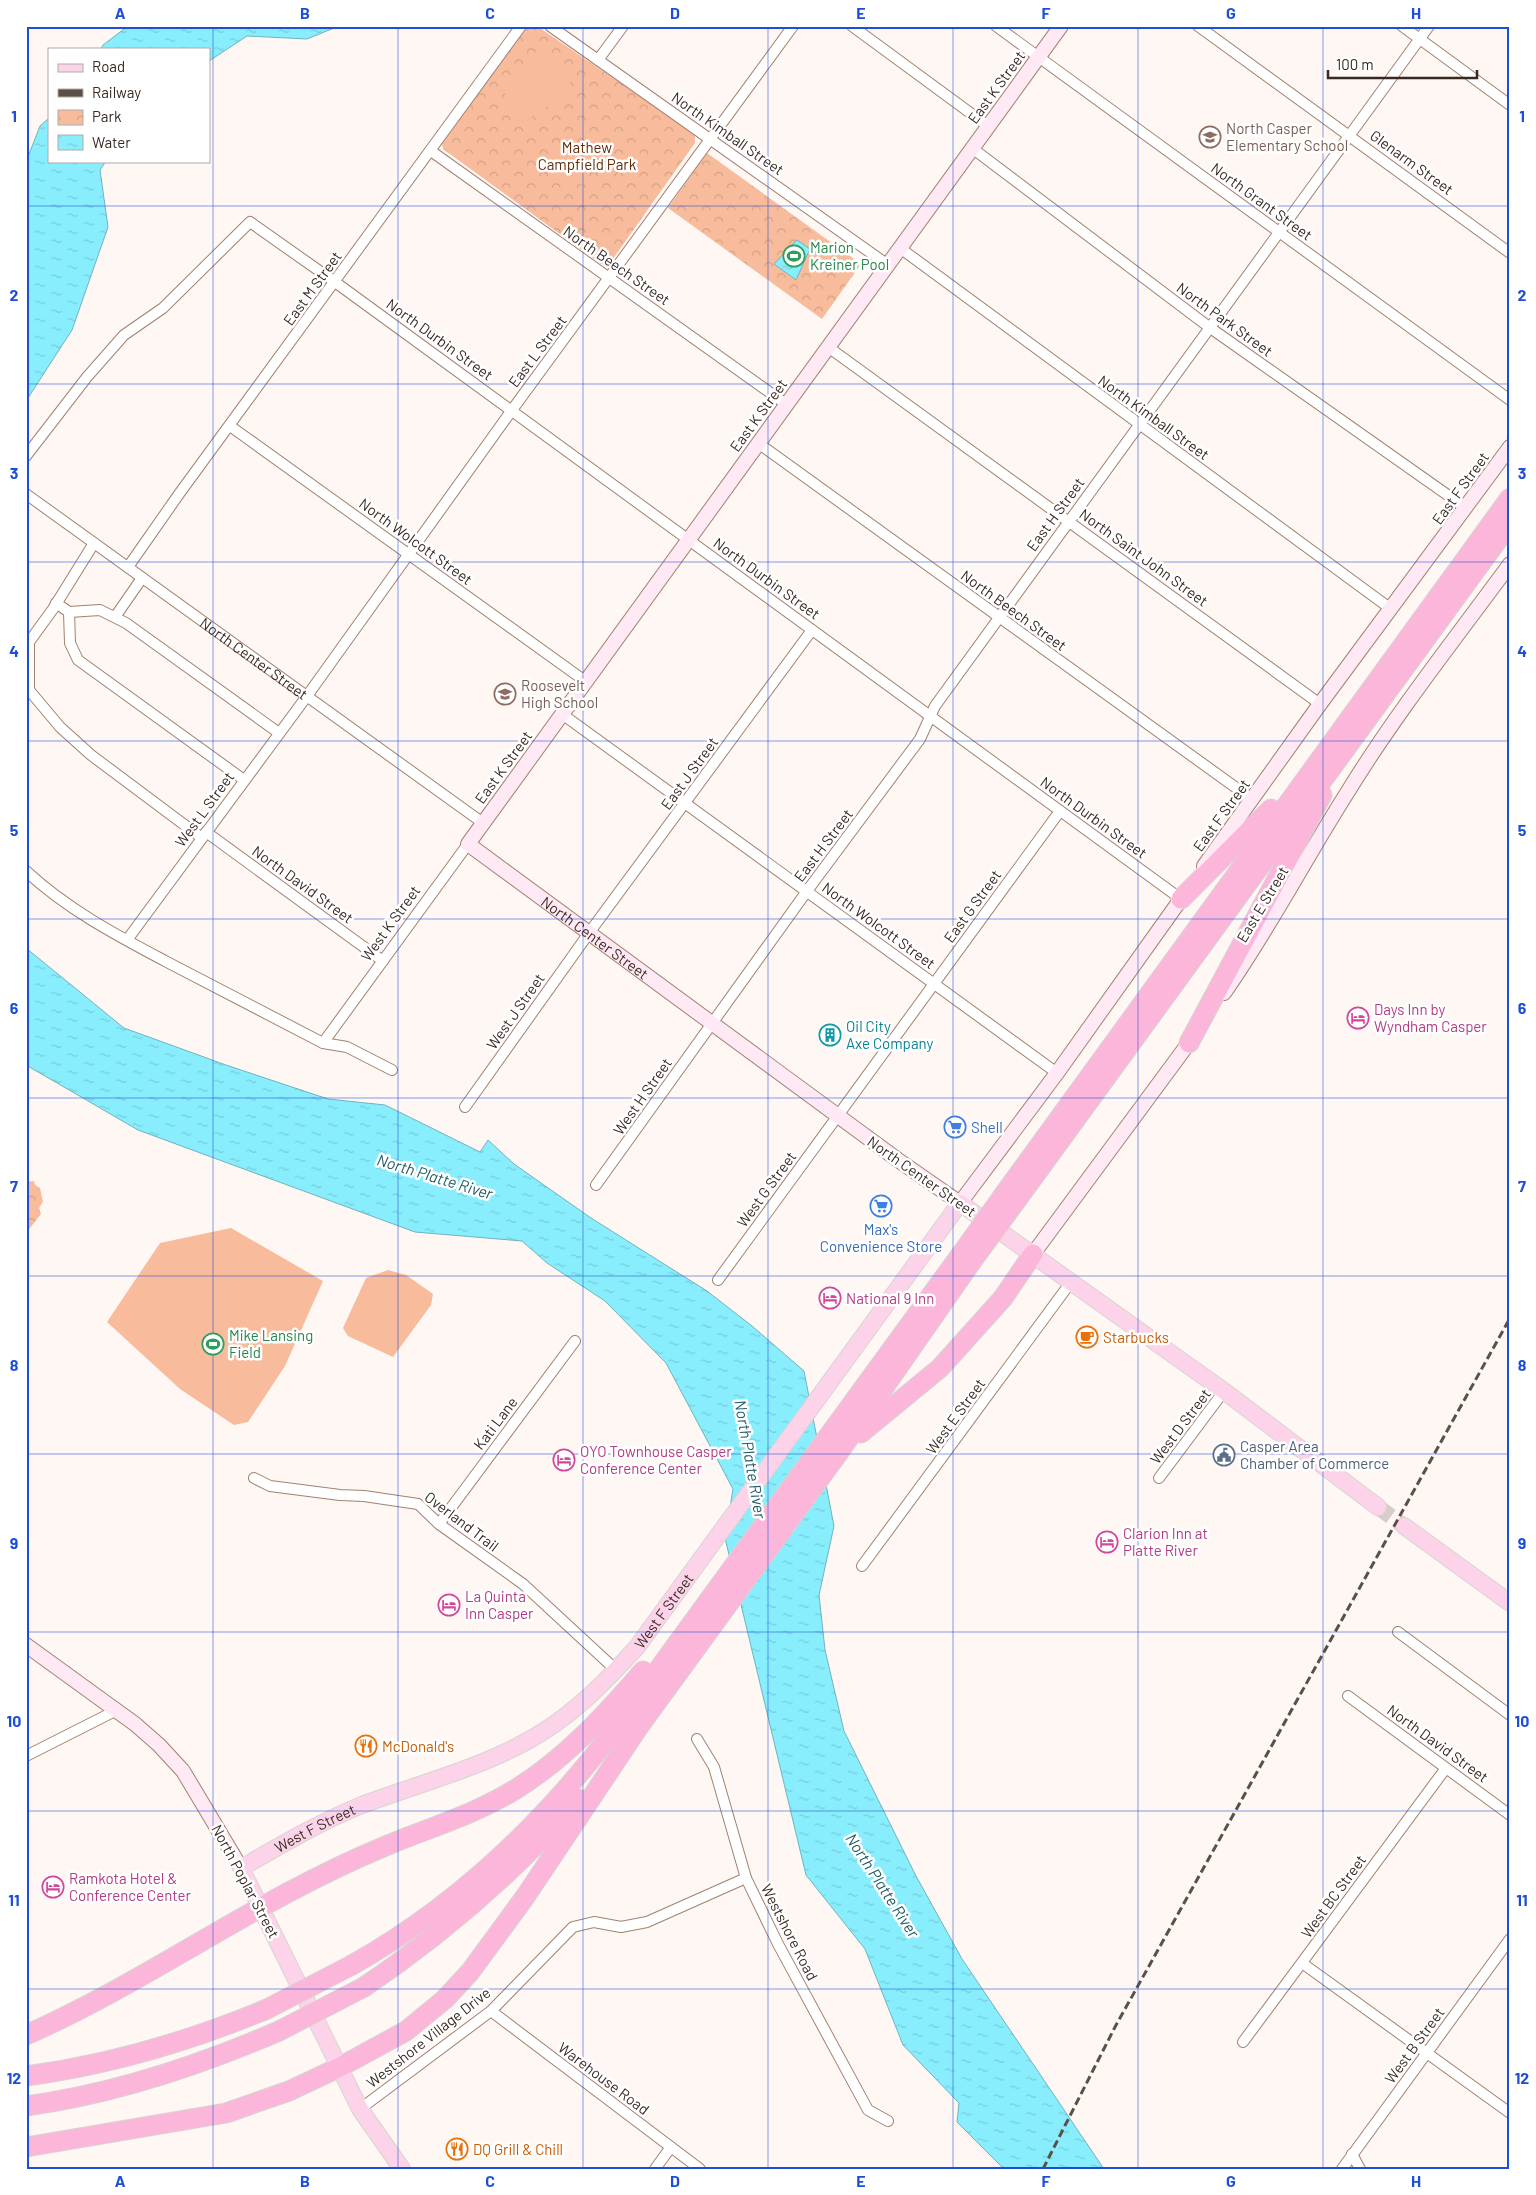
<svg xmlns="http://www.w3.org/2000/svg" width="1536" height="2195" viewBox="0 0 1536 2195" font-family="Barlow,sans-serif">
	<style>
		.park { fill: url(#park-crowns) }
		.pitch { fill: #f8bb9b }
		.water { fill: url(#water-ripples); stroke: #70b3bc }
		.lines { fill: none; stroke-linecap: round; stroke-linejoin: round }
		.primary-tunnel { stroke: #d7cec9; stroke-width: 16; stroke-dasharray: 16 8; stroke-linecap: butt }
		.street-casing { stroke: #a28170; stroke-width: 12 }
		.secondary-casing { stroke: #a28170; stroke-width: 16 }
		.primary-casing { stroke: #d7d4d3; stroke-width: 18 }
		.highway-casing { stroke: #d7d4d3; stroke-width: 21 }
		.street { stroke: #fff; stroke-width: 10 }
		.secondary { stroke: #fee9f4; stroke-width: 14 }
		.primary { stroke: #fdd3e9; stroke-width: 16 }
		.highway { stroke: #fbb6da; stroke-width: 19 }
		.rail { stroke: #5c4f48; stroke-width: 3; stroke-dasharray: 8 4; stroke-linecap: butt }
		.highway-bridge-casing { stroke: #d7d4d3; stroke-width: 21; stroke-linecap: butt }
		.highway-bridge { stroke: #fbb6da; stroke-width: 19 }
		.grid { fill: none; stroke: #1d4ed8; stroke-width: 1; stroke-opacity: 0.55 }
		.labels { text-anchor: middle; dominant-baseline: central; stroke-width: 5; stroke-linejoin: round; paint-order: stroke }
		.street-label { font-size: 15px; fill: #382a23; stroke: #fff }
		.education-label { font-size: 15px; fill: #785e54; stroke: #fff; text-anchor: start }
		.park-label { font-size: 15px; fill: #632c09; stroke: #fff }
		.leisure-label { font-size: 15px; fill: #27864d; stroke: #fff; text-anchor: start }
		.hotel-label { font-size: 15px; fill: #b23c85; stroke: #fff; text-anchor: start }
		.culture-label { font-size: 15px; fill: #0d838f; stroke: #fff; text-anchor: start }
		.shop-label { font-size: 15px; fill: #366cbe; stroke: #fff; text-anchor: start }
		.food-label { font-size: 15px; fill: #c56008; stroke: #fff; text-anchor: start }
		.service-label { font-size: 15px; fill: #4e5e75; stroke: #fff; text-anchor: start }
		.water-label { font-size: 16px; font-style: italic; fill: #235d65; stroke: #fff }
		.neatline { fill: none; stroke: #1d4ed8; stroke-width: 2 }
		.grid-label { font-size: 16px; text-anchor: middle; font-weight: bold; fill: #1d4ed8 }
	</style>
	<defs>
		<pattern id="park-crowns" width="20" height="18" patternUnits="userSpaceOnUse" patternTransform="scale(1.25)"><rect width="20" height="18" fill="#f8bb9b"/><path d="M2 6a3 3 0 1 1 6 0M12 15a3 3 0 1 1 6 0" fill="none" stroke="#d5a185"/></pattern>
		<pattern id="water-ripples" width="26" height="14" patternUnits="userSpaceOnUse" patternTransform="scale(1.25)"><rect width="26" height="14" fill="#88eefd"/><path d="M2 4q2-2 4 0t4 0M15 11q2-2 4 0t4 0" fill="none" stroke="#76ccd9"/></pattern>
	</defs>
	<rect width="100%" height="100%" fill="#fff7f3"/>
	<g class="park">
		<polygon points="528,26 537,26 695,134 695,143 610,263 601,264 443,149 442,144"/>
		<polygon points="707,153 861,264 822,319 668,208"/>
		<polygon points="34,1181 35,1185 40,1188 43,1202 39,1208 41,1214 26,1233 26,1182"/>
	</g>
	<g class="pitch">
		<polygon points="549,49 574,89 524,122 498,83"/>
		<polygon points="569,142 597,156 583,185 555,172"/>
		<polygon points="231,1228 323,1281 285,1366 248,1422 234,1425 180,1389 107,1322 160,1243"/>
		<polygon points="388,1270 406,1275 433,1294 431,1305 393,1357 348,1336 343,1328 366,1278"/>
	</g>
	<g class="water">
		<polygon points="128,26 339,26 307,39 247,36 209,61 209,49 101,49 103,45"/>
		<polygon points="49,118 49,161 106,161 100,170 108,227 72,330 26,401 26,162 40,126"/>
		<polygon points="797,240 810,249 796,280 774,264"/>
		<polygon points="26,948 124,1028 226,1065 328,1099 385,1105 480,1152 488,1140 514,1164 591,1218 707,1291 752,1326 804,1371 834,1526 819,1595 825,1650 844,1731 916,1876 962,1959 1104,2169 1004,2169 957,2122 959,2103 903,2045 865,1949 806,1875 725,1538 733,1489 666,1363 605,1301 547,1263 522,1241 415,1232 138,1130 26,1065"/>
	</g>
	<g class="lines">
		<polyline class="primary-tunnel" points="1378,1507 1404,1526"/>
		<g class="street-casing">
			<g id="street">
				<polyline points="550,26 888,265"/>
				<polyline points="852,26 988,126"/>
				<polyline points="996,26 1510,400"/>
				<polyline points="1198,26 1510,253"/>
				<polyline points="1402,26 1510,105"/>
				<polyline points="598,60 623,26"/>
				<polyline points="972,148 1209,327 1466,508"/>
				<polyline points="431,151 786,404"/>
				<polyline points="900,248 1391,609"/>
				<polyline points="828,347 1320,704"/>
				<polyline points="230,426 585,681"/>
				<polyline points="758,443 1253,800"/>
				<polyline points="26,456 87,377 124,335 163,308 250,222 335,282 1181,899"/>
				<path id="s1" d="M26 494 483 823"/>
				<polyline points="94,543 53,609 29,642 29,690 60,727 91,755 202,838"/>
				<polyline points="128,567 179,494 521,26"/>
				<polyline points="56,603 69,612 70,643 78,660 244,780"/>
				<polyline points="69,612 100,610 126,623 279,733"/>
				<polyline points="115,617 142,578"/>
				<polyline points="562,714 1057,1073"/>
				<polyline points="206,832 383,961"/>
				<path d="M26 871C68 910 118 936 167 962 219 989 271 1016 323 1043L347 1047 392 1070"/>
				<polyline points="127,940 307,696 512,410 793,26"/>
				<polyline points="323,1043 468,844"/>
				<polyline points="465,1107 589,933 812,630"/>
				<polyline points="596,1185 807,891 920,739 935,706 1429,26"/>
				<polyline points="718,1280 1060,811"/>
				<polyline points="254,1478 270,1486 340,1495 364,1496 418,1504 439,1524 523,1584 616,1670"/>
				<polyline points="1159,1478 1224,1391"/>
				<polyline points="439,1524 575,1341"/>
				<polyline points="862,1566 1071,1282"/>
				<polyline points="1398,1632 1510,1715"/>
				<polyline points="1348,1696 1510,1815"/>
				<polyline points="697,1739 714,1767 746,1878 778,1944 868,2110 888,2121"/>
				<polyline points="26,1756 115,1711"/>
				<polyline points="1302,1963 1510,2113"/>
				<polyline points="491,2011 700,2169"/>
				<polyline points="1243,2042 1446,1768"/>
				<polyline points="360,2109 491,2011 573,1927 594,1922 621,1927 647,1922 746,1878"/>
				<polyline points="1352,2154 1360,2169"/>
				<polyline points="655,2169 671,2147"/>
				<polyline points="1342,2169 1510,1939"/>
			</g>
		</g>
		<g class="secondary-casing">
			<g id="secondary">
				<path id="s2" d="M1061 26 468 844 898 1160 960 1203 1057 1073 1186 892"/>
				<polyline points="1204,866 1320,704 1510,447"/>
				<path d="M1224 993C1269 929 1305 859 1347 793 1396 713 1455 639 1510 564"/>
				<polyline points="1033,1254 1194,1036"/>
				<polyline points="26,1645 135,1724 159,1745 183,1771 241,1868"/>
			</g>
		</g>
		<g class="primary-casing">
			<g id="primary">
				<polyline points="1404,1526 1510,1603"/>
				<path id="s3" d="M402 2169 360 2109 241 1868C281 1845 320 1822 362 1805 423 1782 486 1767 541 1733 578 1710 608 1679 637 1647L960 1203 1224 1391 1378 1507"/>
			</g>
		</g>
		<g class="highway-casing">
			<g id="highway">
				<polyline points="1181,899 1271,809"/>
				<polyline points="1189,1043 1322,795"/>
				<polyline points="1005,1193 1510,498"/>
				<polyline points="1016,1201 1510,523"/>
				<polyline points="861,1433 940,1368 1003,1298 1033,1254"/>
				<path d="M352 1965C457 1906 543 1824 615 1729L962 1253"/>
				<path d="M364 1987C444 1933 515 1871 579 1799"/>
				<path d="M26 2035C117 1995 201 1939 289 1892 321 1875 354 1859 388 1845 431 1827 476 1814 516 1789 566 1758 605 1715 643 1671"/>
				<path d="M26 2076C109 2065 190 2041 267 2009"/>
				<path d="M26 2106C114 2094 198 2066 279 2031"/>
				<polyline points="26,2147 226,2113 289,2091 340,2067 406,2031 445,1999 470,1972 525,1897 640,1725 839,1452 972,1261"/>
			</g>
		</g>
		<use href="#street" class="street"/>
		<use href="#secondary" class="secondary"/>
		<use href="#primary" class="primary"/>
		<use href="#highway" class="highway"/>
		<polyline class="rail" points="1043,2169 1115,2027 1510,1318"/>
		<g class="highway-bridge-casing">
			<g id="highway-bridge">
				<polyline points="962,1253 1005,1193"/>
				<polyline points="972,1261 1016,1201"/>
				<polyline points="267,2009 352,1965"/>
				<polyline points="279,2031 364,1987"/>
			</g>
		</g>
		<use href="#highway-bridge" class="highway-bridge"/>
	</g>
	<path class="grid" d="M213 26V2169M398 26V2169M583 26V2169M768 26V2169M953 26V2169M1138 26V2169M1323 26V2169M26 206H1510M26 384H1510M26 562H1510M26 741H1510M26 919H1510M26 1098H1510M26 1276H1510M26 1454H1510M26 1632H1510M26 1811H1510M26 1989H1510"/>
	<defs>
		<g id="school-ring" transform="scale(1.125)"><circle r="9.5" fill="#fff" stroke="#8d6e63" stroke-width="1.5"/><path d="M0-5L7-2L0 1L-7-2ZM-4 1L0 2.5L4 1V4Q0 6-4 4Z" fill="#8d6e63"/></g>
		<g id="stadium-ring" transform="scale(1.125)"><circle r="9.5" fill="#fff" stroke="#2e9e5b" stroke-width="1.5"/><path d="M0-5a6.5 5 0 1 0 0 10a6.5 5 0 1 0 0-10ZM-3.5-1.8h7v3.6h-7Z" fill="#2e9e5b"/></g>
		<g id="hotel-ring" transform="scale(1.125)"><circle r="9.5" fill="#fff" stroke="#d1479c" stroke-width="1.5"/><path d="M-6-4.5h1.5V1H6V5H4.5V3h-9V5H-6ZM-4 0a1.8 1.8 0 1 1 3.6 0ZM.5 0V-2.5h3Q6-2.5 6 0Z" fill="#d1479c"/></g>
		<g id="building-ring" transform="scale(1.125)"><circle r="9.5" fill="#fff" stroke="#0f9aa8" stroke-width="1.5"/><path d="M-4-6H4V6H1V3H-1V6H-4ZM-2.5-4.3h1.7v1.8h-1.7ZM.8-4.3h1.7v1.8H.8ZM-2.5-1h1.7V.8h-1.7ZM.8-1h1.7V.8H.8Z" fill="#0f9aa8"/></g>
		<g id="supermarket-ring" transform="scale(1.125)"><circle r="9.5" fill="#fff" stroke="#3f7fe0" stroke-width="1.5"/><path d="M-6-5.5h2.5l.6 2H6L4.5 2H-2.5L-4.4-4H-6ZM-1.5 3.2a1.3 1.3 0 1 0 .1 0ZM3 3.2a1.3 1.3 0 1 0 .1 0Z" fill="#3f7fe0"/></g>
		<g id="cafe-ring" transform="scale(1.125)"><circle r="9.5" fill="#fff" stroke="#e8710a" stroke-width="1.5"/><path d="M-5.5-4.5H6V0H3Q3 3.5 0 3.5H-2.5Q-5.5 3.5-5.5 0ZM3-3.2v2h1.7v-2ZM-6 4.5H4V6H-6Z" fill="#e8710a"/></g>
		<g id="civic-ring" transform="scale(1.125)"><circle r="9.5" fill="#fff" stroke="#5c6f8a" stroke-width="1.5"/><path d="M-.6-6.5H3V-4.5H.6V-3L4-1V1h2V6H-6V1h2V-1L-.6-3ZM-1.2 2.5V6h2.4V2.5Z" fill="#5c6f8a"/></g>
		<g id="restaurant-ring" transform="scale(1.125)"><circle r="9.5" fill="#fff" stroke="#e8710a" stroke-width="1.5"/><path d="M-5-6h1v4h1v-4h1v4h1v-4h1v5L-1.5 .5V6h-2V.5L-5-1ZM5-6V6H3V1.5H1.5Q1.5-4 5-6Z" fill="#e8710a"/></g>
	</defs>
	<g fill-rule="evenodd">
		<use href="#school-ring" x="1210" y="137"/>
		<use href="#stadium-ring" x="794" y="256"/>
		<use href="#school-ring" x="505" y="694"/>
		<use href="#hotel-ring" x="1358" y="1018"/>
		<use href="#building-ring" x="830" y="1035"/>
		<use href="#supermarket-ring" x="955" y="1127"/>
		<use href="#supermarket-ring" x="881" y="1206"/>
		<use href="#hotel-ring" x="830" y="1298"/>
		<use href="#cafe-ring" x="1087" y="1337"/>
		<use href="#stadium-ring" x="213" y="1344"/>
		<use href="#civic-ring" x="1224" y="1455"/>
		<use href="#hotel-ring" x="564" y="1460"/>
		<use href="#hotel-ring" x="1107" y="1542"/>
		<use href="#hotel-ring" x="449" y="1605"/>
		<use href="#restaurant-ring" x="366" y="1746"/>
		<use href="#hotel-ring" x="53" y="1887"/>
		<use href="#restaurant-ring" x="457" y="2149"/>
	</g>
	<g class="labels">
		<g class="street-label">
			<text transform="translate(996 87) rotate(-54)">East K Street</text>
			<text transform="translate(728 133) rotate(35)">North Kimball Street</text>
			<text transform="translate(1412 162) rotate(36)">Glenarm Street</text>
			<text transform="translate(1262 201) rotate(36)">North Grant Street</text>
			<text transform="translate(617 265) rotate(35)">North Beech Street</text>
			<text transform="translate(312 288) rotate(-54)">East M Street</text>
			<text transform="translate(1225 319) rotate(36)">North Park Street</text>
			<text transform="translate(440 339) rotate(36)">North Durbin Street</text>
			<text transform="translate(537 351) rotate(-53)">East L Street</text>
			<text transform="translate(758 415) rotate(-54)">East K Street</text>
			<text transform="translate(1154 417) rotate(36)">North Kimball Street</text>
			<text transform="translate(1460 488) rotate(-54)">East F Street</text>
			<text transform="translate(1055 514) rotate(-54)">East H Street</text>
			<text transform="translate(416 541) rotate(36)">North Wolcott Street</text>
			<text transform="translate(1144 557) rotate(36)">North Saint John Street</text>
			<text transform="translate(767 578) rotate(36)">North Durbin Street</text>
			<text transform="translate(1014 610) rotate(36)">North Beech Street</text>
			<text stroke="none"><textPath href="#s1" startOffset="281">North Center Street</textPath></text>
			<text transform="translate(503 767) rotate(-54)">East K Street</text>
			<text transform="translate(689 773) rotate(-54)">East J Street</text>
			<text transform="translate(204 809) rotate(-54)">West L Street</text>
			<text transform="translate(1221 815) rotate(-54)">East F Street</text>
			<text transform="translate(1094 817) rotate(36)">North Durbin Street</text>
			<text transform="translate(823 845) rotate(-53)">East H Street</text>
			<text transform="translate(303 884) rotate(36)">North David Street</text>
			<text transform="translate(1262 904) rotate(-59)">East E Street</text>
			<text transform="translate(972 906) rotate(-54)">East G Street</text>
			<text transform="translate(390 923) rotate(-54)">West K Street</text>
			<text transform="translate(879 925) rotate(36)">North Wolcott Street</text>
			<text stroke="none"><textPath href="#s2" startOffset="1168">North Center Street</textPath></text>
			<text transform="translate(515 1011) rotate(-55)">West J Street</text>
			<text transform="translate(642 1096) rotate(-55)">West H Street</text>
			<text transform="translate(922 1176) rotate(35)">North Center Street</text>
			<text transform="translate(766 1189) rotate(-54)">West G Street</text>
			<text transform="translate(955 1416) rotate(-54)">West E Street</text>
			<text transform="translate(495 1423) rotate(-53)">Kati Lane</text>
			<text transform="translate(1180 1426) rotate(-53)">West D Street</text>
			<text transform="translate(462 1521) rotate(37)">Overland Trail</text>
			<text stroke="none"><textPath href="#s3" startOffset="846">West F Street</textPath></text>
			<text transform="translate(1438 1743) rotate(36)">North David Street</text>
			<text stroke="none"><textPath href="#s3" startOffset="426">West F Street</textPath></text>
			<text transform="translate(246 1881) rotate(62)">North Poplar Street</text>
			<text transform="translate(1333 1896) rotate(-54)">West BC Street</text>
			<text transform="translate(790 1932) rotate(63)">Westshore Road</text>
			<text transform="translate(428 2037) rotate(-38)">Westshore Village Drive</text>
			<text transform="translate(1414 2045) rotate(-54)">West B Street</text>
			<text transform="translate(604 2078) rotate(37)">Warehouse Road</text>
		</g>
		<g class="education-label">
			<text x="1226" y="128">North Casper<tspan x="1226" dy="17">Elementary School</tspan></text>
			<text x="521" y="685">Roosevelt<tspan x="521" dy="17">High School</tspan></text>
		</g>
		<g class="park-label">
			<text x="587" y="147">Mathew<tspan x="587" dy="17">Campfield Park</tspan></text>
		</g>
		<g class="leisure-label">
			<text x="810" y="247">Marion<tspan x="810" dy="17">Kreiner Pool</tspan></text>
			<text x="229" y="1335">Mike Lansing<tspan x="229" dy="17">Field</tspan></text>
		</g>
		<g class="hotel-label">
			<text x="1374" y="1009">Days Inn by<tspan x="1374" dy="17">Wyndham Casper</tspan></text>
			<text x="846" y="1298">National 9 Inn</text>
			<text x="580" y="1451">OYO Townhouse Casper<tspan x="580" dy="17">Conference Center</tspan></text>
			<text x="1123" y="1533">Clarion Inn at<tspan x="1123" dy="17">Platte River</tspan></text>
			<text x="465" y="1596">La Quinta<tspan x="465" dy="17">Inn Casper</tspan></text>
			<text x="69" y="1878">Ramkota Hotel &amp;<tspan x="69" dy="17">Conference Center</tspan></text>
		</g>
		<g class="culture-label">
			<text x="846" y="1026">Oil City<tspan x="846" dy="17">Axe Company</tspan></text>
		</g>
		<g class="shop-label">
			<text x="971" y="1127">Shell</text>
			<text x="881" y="1229" text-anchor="middle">Max's<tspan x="881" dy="17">Convenience Store</tspan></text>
		</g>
		<g class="food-label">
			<text x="1103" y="1337">Starbucks</text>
			<text x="382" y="1746">McDonald's</text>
			<text x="473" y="2149">DQ Grill &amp; Chill</text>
		</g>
		<g class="service-label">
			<text x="1240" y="1446">Casper Area<tspan x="1240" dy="17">Chamber of Commerce</tspan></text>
		</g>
		<g class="water-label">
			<text transform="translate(435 1176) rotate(17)">North Platte River</text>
			<text transform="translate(751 1459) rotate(80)">North Platte River</text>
			<text transform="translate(883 1885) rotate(57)">North Platte River</text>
		</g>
	</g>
	<rect width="1536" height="2195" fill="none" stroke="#ffffff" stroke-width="55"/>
	<rect x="48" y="48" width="162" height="115" fill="#ffffff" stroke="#afaaa7"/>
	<rect x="58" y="64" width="25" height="8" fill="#fdd3e9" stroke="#afaaa7"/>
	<text x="92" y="72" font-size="15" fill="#382a23">Road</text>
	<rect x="58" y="89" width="25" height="8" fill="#5c4f48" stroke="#afaaa7"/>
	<text x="92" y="98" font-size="15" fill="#382a23">Railway</text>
	<rect x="58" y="110" width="25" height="15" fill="url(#park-crowns)" stroke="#afaaa7"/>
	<text x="92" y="122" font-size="15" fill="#382a23">Park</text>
	<rect x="58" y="135" width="25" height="15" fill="url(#water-ripples)" stroke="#afaaa7"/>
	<text x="92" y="148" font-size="15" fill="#382a23">Water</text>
	<path d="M1328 70v8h149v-8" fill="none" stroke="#382a23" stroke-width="2.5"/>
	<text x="1336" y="70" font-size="15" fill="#382a23" stroke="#ffffff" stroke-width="4" paint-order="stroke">100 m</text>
	<rect x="28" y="28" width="1480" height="2140" class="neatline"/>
	<g class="grid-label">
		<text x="120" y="19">A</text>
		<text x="305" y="19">B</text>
		<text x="490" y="19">C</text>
		<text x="675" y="19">D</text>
		<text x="861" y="19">E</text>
		<text x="1046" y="19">F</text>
		<text x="1231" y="19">G</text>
		<text x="1416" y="19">H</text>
		<text x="14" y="122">1</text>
		<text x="1522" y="122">1</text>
		<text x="14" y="301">2</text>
		<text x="1522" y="301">2</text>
		<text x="14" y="479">3</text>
		<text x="1522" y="479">3</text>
		<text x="14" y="657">4</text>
		<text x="1522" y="657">4</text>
		<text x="14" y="836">5</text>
		<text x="1522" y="836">5</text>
		<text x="14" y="1014">6</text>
		<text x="1522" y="1014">6</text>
		<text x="14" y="1192">7</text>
		<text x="1522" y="1192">7</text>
		<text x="14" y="1371">8</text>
		<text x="1522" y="1371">8</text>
		<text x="14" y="1549">9</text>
		<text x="1522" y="1549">9</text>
		<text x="14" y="1727">10</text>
		<text x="1522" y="1727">10</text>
		<text x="14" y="1906">11</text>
		<text x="1522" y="1906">11</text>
		<text x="14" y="2084">12</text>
		<text x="1522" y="2084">12</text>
		<text x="120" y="2187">A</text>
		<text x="305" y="2187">B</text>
		<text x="490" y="2187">C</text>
		<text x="675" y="2187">D</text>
		<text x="861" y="2187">E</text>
		<text x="1046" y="2187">F</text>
		<text x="1231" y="2187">G</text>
		<text x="1416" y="2187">H</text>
	</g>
</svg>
